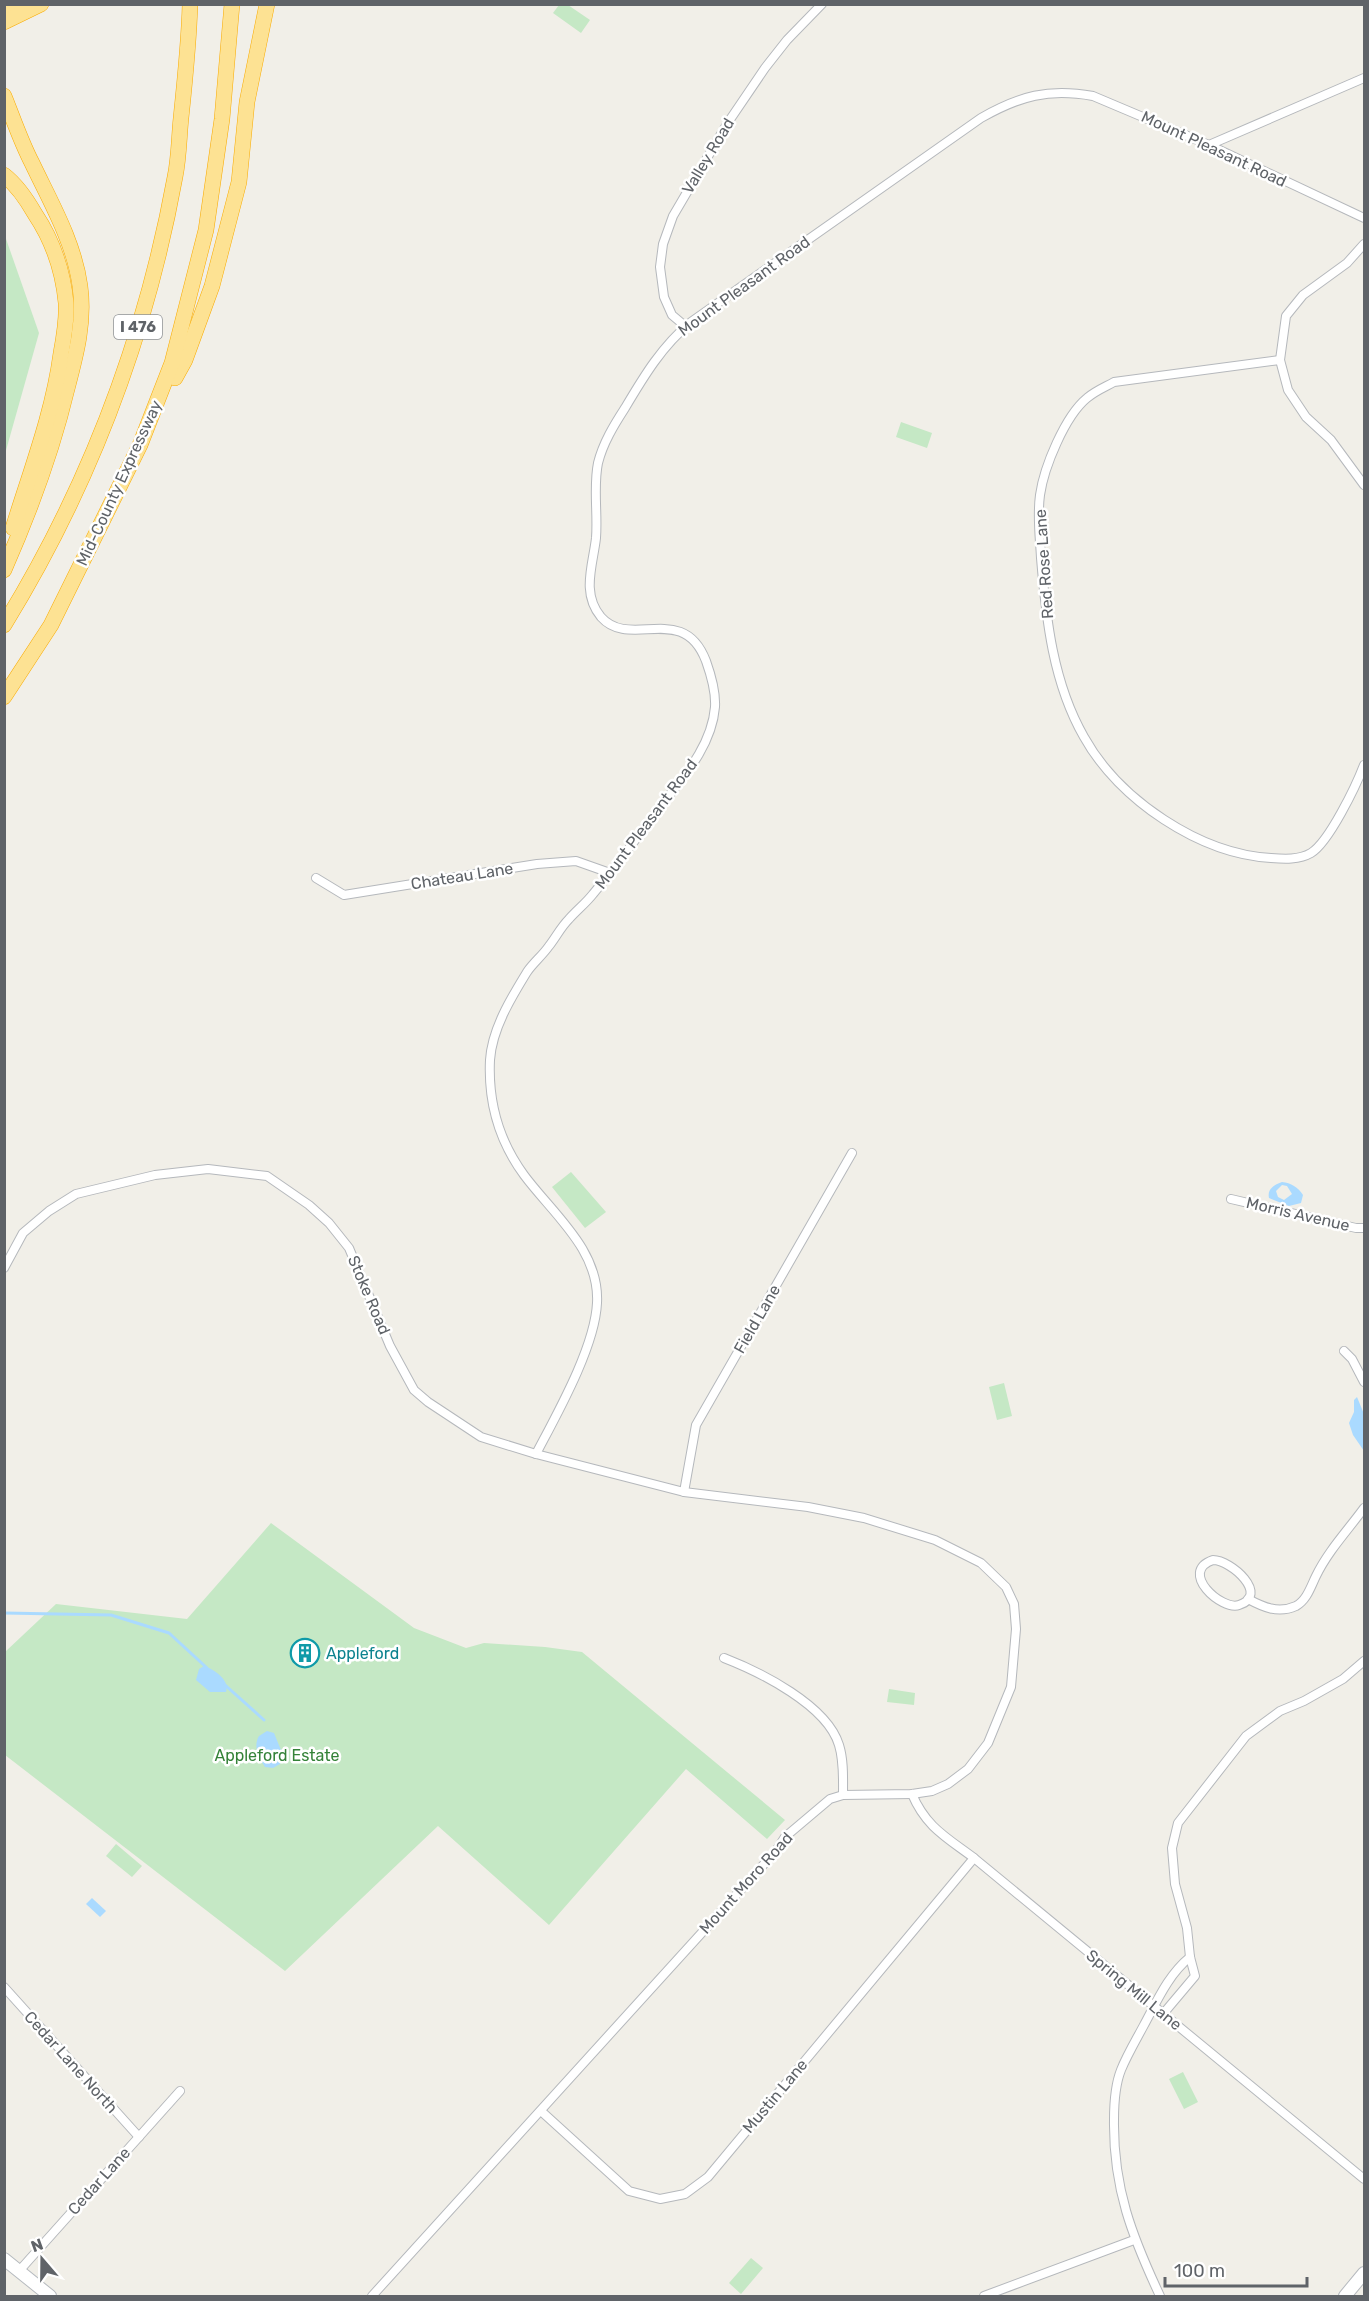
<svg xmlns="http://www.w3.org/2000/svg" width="1369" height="2301" viewBox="0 0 1369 2301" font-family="Rubik,sans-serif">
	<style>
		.green { fill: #c5e8c5 }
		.water { fill: #aadaff; fill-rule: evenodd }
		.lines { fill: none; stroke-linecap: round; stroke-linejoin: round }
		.stream { stroke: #aadaff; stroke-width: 3 }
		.street-casing { stroke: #b5b8bc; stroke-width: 10 }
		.secondary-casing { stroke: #b6babf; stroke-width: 14 }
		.highway-casing { stroke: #f9ab00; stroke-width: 16 }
		.street { stroke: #fff; stroke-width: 8 }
		.secondary { stroke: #fff; stroke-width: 12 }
		.highway { stroke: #fde293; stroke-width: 15 }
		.labels { text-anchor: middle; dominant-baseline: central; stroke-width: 5; stroke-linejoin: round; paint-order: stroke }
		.shield { fill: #fff; stroke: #8f9295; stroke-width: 1.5 }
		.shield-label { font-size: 15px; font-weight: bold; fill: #5f6368 }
		.street-label { font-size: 16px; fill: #5f6368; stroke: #fff }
		.culture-label { font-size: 16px; fill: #0d838f; stroke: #fff; text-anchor: start }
		.park-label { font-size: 16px; fill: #348238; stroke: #fff }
	</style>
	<rect width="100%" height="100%" fill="#f1efe8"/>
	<g class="green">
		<polygon points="559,5 568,5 590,20 581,33 553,13"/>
		<polygon points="5,236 39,333 5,454"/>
		<polygon points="901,422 932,433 927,448 896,437"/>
		<polygon points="571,1172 606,1212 585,1228 552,1187"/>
		<polygon points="1004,1383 1012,1416 997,1420 989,1387"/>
		<polygon points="271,1523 414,1628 466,1648 484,1643 545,1647 582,1652 785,1820 767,1839 686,1769 549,1925 438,1826 285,1971 5,1755 5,1652 56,1604 187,1619"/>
		<polygon points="889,1689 915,1693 914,1705 887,1702"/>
		<polygon points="116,1844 142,1866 132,1877 106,1856"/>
		<polygon points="1183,2072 1198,2102 1184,2109 1169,2079"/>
		<polygon points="751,2258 763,2268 741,2294 729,2283"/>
	</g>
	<g class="water">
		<path d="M1282 1182C1291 1183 1298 1187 1303 1195L1301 1203 1289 1206 1269 1198C1267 1189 1274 1185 1282 1182ZM1282 1185 1287 1186 1292 1194 1284 1200 1278 1197 1276 1191Z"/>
		<polygon points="1357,1397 1364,1414 1364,1451 1353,1435 1349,1423 1354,1412 1354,1400"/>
		<path d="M204 1666C214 1669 230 1680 226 1692H210L196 1680 199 1669Z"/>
		<path d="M267 1731 274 1733 283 1755 280 1764 273 1768 265 1767C258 1757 253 1746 259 1736Z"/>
		<polygon points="92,1898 106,1911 100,1917 86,1904"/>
	</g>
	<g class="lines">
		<g class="stream">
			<polyline points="4,1613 111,1615 169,1633 207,1668"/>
			<polyline points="225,1685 264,1720"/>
		</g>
		<g class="street-casing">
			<g id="street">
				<polyline points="1209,145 1364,78"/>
				<polyline points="1364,244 1347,263 1303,295 1286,316 1280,360 1288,390 1306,417 1331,440 1364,485"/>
				<polyline points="685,326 672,315 664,297 660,267 663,244 673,216 727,124 765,68 787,40 822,4"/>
				<path d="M1280 360 1114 382C1105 387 1095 391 1087 398 1065 416 1044 467 1040 495 1037 516 1040 537 1041 558 1046 619 1053 683 1084 737 1119 800 1200 854 1271 858 1284 859 1299 860 1311 853 1329 842 1356 786 1364 765"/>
				<polyline points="316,878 344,895 537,864 576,861 610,873"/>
				<polyline points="1231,1199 1356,1228 1364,1228"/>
				<polyline points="4,1268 23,1233 49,1211 76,1194 155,1175 208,1169 267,1176 309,1205 329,1223 349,1248 390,1346 414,1390 428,1402 481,1437 536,1454 684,1492 808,1507 864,1518 935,1540 981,1563 1006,1587 1014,1604 1016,1629 1011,1687 988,1743 968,1769 948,1784 932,1791 912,1794 843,1795 830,1799 785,1837 776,1851 372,2296"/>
				<polyline points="1344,1351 1352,1359 1364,1382"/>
				<path d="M536 1454C557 1414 595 1347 597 1303 600 1250 552 1213 524 1175 499 1141 488 1102 490 1060 492 1029 511 998 527 972 533 963 542 956 549 946 556 937 561 927 569 919 577 910 586 903 593 894 618 864 640 833 664 802 686 774 712 744 715 707 716 691 711 675 706 661 683 601 630 650 601 617 581 593 593 565 596 538 598 513 593 487 598 463 603 443 614 425 625 408 644 376 662 346 691 322L981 118C1020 96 1048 88 1093 96L1209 145 1364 218"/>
				<polyline points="684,1492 696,1425 852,1153"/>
				<path d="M1213 1560C1231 1560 1270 1595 1239 1605 1222 1611 1178 1572 1213 1560Z"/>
				<path d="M1248 1599C1263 1607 1278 1614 1296 1606 1307 1600 1311 1586 1316 1576 1328 1551 1348 1530 1364 1508"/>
				<path d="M724 1658C760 1672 827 1705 839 1745 844 1761 843 1779 843 1795"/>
				<path d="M912 1794C926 1827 946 1837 974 1858L1364 2179"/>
				<polyline points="4,1987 139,2137"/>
				<polyline points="1163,2014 1195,1976 1190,1957 1187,1928 1175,1884 1172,1848 1178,1823 1246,1736 1280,1711 1304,1701 1343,1679 1364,1661"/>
				<polyline points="541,2111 629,2191 660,2199 685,2194 708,2177 974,1858"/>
				<polyline points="19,2271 180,2091"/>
				<polyline points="984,2296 1134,2240"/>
				<path d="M1160 2296C1132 2236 1113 2188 1114 2120 1114 2104 1115 2085 1121 2070 1127 2055 1136 2040 1144 2025 1157 2001 1168 1975 1190 1957"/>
			</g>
		</g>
		<g class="secondary-casing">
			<g id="secondary">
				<polyline points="4,2259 50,2296"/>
				<polyline points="1345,2296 1364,2273"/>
			</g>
		</g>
		<g class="highway-casing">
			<g id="highway">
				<polyline points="4,11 15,4"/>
				<polyline points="4,22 41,4"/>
				<path d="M4 96C13 118 21 142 32 163 51 203 74 242 80 286 85 322 76 355 67 389 52 452 30 511 4 570"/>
				<path d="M4 175C17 185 27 200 35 214 53 241 63 271 66 303 67 319 64 337 61 353 53 413 31 470 13 528"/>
				<polyline points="175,378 185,360 212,286 239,182 247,102 267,4"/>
				<path d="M4 625C89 487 146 336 175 177 179 158 179 137 181 118 185 80 189 42 190 4"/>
				<polyline points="4,697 51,625 140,445 172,363 206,230 222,119 232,4"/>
			</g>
		</g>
		<use href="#street" class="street"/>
		<use href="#secondary" class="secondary"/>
		<use href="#highway" class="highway"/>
	</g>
	<defs>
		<g id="building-ring" transform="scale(1.5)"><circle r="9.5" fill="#fff" stroke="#0f9aa8" stroke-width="1.5"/><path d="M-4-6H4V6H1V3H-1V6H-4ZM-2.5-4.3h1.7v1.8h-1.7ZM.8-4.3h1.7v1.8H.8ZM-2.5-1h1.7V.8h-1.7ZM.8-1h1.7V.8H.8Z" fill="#0f9aa8"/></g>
	</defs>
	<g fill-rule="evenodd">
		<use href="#building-ring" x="305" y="1653"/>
	</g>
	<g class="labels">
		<rect class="shield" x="114" y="315" width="48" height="24" rx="4.5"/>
		<g class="shield-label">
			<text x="138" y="327">I 476</text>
		</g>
		<g class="street-label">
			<text transform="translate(1214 149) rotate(25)">Mount Pleasant Road</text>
			<text transform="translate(708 156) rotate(-59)">Valley Road</text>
			<text transform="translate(744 286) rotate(-36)">Mount Pleasant Road</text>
			<text transform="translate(119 483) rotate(-65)">Mid-County Expressway</text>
			<text transform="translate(1044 564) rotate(-94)">Red Rose Lane</text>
			<text transform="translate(646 824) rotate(-53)">Mount Pleasant Road</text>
			<text transform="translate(462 876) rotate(-9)">Chateau Lane</text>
			<text transform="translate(1298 1214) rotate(13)">Morris Avenue</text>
			<text transform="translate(369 1295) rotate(67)">Stoke Road</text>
			<text transform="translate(757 1319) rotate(-60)">Field Lane</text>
			<text transform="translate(746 1883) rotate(-48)">Mount Moro Road</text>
			<text transform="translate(1134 1990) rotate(39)">Spring Mill Lane</text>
			<text transform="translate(71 2062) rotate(48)">Cedar Lane North</text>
			<text transform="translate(775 2096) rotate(-50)">Mustin Lane</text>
			<text transform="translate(99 2181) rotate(-48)">Cedar Lane</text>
		</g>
		<g class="culture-label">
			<text x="326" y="1653">Appleford</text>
		</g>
		<g class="park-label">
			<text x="277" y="1755">Appleford Estate</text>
		</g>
	</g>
	<rect width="1369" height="2301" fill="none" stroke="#5f6368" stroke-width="12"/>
	<g transform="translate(42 2259) rotate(340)" stroke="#ffffff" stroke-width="4.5" paint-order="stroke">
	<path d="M0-4.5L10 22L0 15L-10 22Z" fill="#5f6368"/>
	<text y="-9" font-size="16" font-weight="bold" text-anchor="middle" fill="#5f6368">N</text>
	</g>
	<path d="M1165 2277v9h142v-9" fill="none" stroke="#5f6368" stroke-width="3"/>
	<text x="1174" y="2277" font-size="18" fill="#5f6368" stroke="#ffffff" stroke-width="4.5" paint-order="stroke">100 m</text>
</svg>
